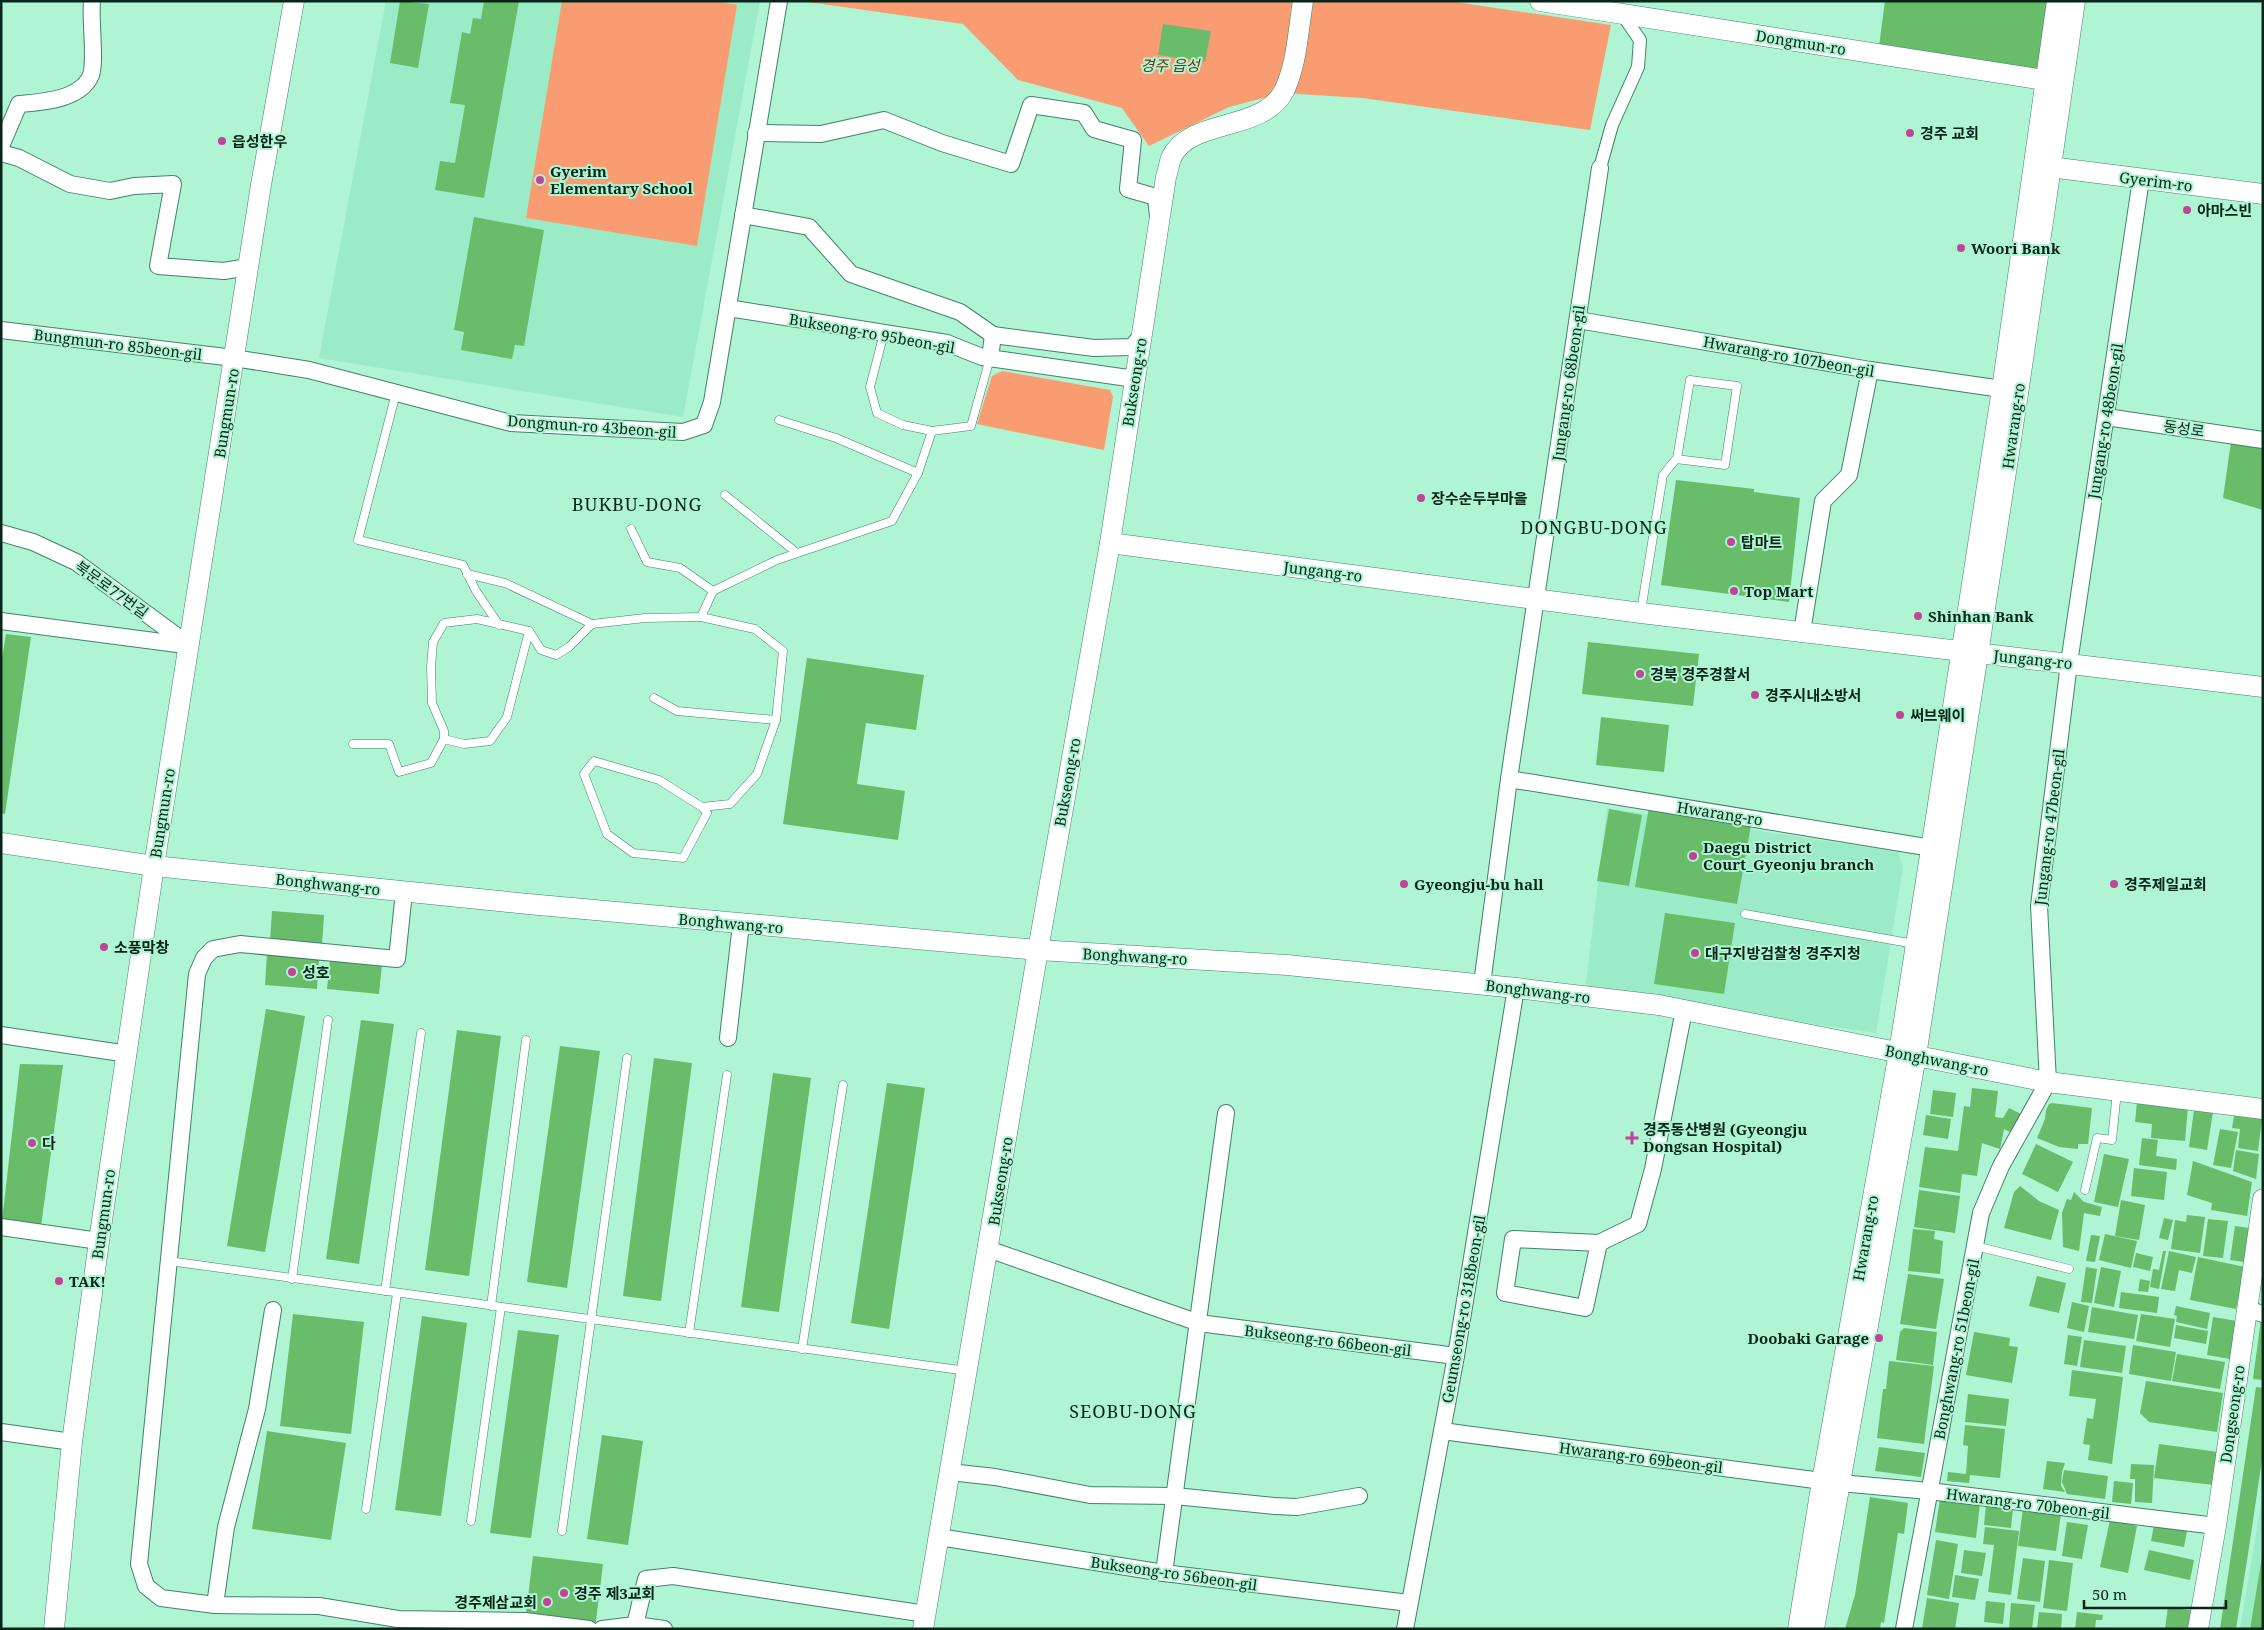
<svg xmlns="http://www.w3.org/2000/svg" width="2264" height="1630" viewBox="0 0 2264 1630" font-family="'Noto Serif','Noto Sans KR',serif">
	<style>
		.built { fill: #9cebc7 }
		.green { fill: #fa9c72 }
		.building { fill: #69bc69 }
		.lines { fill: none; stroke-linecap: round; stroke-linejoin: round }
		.service-casing { stroke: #408367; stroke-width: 9 }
		.pedestrian-casing { stroke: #408367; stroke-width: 14 }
		.minor-casing { stroke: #408367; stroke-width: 18 }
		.tertiary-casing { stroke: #408367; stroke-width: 21 }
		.service { stroke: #fff; stroke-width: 8 }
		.pedestrian { stroke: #fff; stroke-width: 12 }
		.minor { stroke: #fff; stroke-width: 16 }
		.tertiary { stroke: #fff; stroke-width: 20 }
		.poi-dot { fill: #c04595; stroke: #aff4d3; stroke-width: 2 }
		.labels { text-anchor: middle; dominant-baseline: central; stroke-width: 4; stroke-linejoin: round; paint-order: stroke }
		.street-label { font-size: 15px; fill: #082519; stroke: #aff4d3 }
		.park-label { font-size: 15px; font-style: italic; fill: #72300e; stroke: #aff4d3 }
		.poi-label { font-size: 15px; font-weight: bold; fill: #082519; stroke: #aff4d3; text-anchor: start }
		.quarter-label { font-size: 18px; letter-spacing: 1px; fill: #082519; stroke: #aff4d3 }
	</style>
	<rect width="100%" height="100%" fill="#aff4d3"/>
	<g class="built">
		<polygon points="386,1 760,1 683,417 319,358"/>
		<polygon points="1607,808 1898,852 1903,867 1876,1033 1585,991"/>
		<polygon points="2263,1492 2263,1629 2240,1629"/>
	</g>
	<g class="green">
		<polygon points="562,1 716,1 737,5 697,246 526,218"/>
		<polygon points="801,1 1449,1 1611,25 1590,130 1362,98 1283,93 1229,107 1149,146 1122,108 1018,80 963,24"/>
		<polygon points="1002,371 1110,390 1113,397 1104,450 977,424 992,376"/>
	</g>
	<g class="building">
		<polygon points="400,1 429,4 418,68 390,63"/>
		<polygon points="484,1 519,1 484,198 435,190 440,161 455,163 465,105 450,103 462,32 470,34 473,18 481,19"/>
		<polygon points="1885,1 2057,1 2044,80 1878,54"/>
		<polygon points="1163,24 1211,31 1205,62 1158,55"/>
		<polygon points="474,217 544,230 524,346 515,345 512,359 461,350 464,332 454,330"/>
		<polygon points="2232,435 2263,440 2263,510 2223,498"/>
		<polygon points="1676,480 1754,489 1754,492 1800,498 1789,602 1661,585"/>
		<polygon points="6,634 31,637 5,814 1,813 1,664"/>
		<polygon points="1588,642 1699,654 1693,706 1582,694"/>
		<polygon points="807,658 924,675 916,730 866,723 857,784 905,791 898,840 783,824"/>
		<polygon points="1601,717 1669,725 1664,772 1596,765"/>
		<polygon points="1649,807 1751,825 1737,904 1635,887"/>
		<polygon points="1609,809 1642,815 1629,886 1597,881"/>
		<polygon points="272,911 324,915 322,945 270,941"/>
		<polygon points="1665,913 1735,923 1724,994 1654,984"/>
		<polygon points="267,955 319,959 317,989 265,985"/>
		<polygon points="330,960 382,964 379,994 327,989"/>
		<polygon points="266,1009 305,1016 265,1252 227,1246"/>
		<polygon points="361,1020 394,1024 359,1264 326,1259"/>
		<polygon points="457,1030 501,1036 469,1276 425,1270"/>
		<polygon points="560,1046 600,1051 567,1288 527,1282"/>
		<polygon points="654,1058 692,1063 661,1301 623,1296"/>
		<polygon points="20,1064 63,1065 41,1226 2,1221"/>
		<polygon points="773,1073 811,1078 779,1312 741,1307"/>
		<polygon points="887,1083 925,1088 889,1329 851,1323"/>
		<polygon points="1972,1088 1998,1091 1995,1117 2003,1118 2009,1108 2025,1116 2016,1135 2004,1129 2000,1149 1982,1143 1977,1176 1962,1174 1960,1193 1919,1187 1925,1147 1958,1151 1964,1106 1970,1107"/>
		<polygon points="1933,1090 1956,1093 1953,1117 1930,1114"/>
		<polygon points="2137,1102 2188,1107 2185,1141 2151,1138 2152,1124 2135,1122"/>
		<polygon points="2052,1103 2092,1108 2088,1144 2078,1144 2078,1149 2059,1147 2037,1138 2045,1119 2046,1110 2049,1104"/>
		<polygon points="2194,1110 2213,1112 2207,1150 2189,1147"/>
		<polygon points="1926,1115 1951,1119 1948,1139 1923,1135"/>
		<polygon points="2234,1116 2262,1119 2258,1151 2238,1148 2240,1129 2232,1128"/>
		<polygon points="2220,1129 2238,1132 2231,1168 2213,1165"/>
		<polygon points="2142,1138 2158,1140 2156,1156 2177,1159 2176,1170 2139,1165"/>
		<polygon points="2036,1144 2073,1162 2058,1192 2022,1174"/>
		<polygon points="2236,1150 2259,1154 2256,1179 2233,1171"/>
		<polygon points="2104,1154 2129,1159 2118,1207 2094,1202"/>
		<polygon points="2193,1161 2252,1182 2247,1216 2211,1210 2212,1203 2187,1195"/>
		<polygon points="2134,1168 2167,1172 2164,1200 2131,1196"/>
		<polygon points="2020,1186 2039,1201 2059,1210 2051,1240 2004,1228 2014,1192"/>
		<polygon points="1919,1190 1960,1196 1955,1233 1914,1227"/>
		<polygon points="2074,1192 2084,1202 2102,1207 2100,1216 2084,1213 2079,1251 2063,1247 2062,1213 2067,1199 2071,1200"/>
		<polygon points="2121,1200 2145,1205 2139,1240 2115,1236"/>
		<polygon points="2187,1215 2205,1217 2200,1253 2171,1249 2175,1220 2186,1222"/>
		<polygon points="2164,1218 2173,1220 2168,1240 2159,1238"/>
		<polygon points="2208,1219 2228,1221 2223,1258 2203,1256"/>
		<polygon points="2235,1226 2249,1228 2244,1262 2230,1260"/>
		<polygon points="1913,1229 1935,1231 1934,1239 1943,1241 1940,1274 1908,1271"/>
		<polygon points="2105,1234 2137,1241 2131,1268 2099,1260"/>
		<polygon points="2091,1235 2100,1236 2095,1262 2086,1261"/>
		<polygon points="2163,1251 2166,1251 2159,1289 2150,1287 2153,1269 2159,1270"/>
		<polygon points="2169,1251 2196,1257 2192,1273 2179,1270 2175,1291 2161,1289"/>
		<polygon points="2136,1253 2153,1257 2150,1271 2133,1267"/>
		<polygon points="2198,1257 2245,1267 2236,1309 2190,1300"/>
		<polygon points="2086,1267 2097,1269 2092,1303 2081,1302"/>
		<polygon points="2101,1267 2121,1271 2114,1307 2094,1303"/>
		<polygon points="1908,1274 1944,1279 1936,1329 1900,1324"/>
		<polygon points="2037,1276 2066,1283 2059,1313 2029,1306"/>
		<polygon points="2140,1279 2150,1281 2148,1292 2138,1291"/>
		<polygon points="2121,1292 2159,1297 2157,1313 2119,1308"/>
		<polygon points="2072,1302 2089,1306 2084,1332 2067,1328"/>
		<polygon points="2176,1306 2210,1313 2207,1329 2176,1322 2177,1316 2174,1315"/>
		<polygon points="2092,1307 2138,1315 2134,1339 2088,1332"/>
		<polygon points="293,1314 364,1322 351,1434 280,1426"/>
		<polygon points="2141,1314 2175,1319 2170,1347 2136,1341"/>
		<polygon points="422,1316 467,1323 441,1516 395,1510"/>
		<polygon points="2213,1317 2237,1321 2230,1359 2207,1355"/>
		<polygon points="2261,1319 2263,1320 2263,1380 2253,1379"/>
		<polygon points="2176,1325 2208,1331 2206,1344 2174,1338"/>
		<polygon points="1904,1328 1937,1332 1933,1365 1896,1360 1900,1332"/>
		<polygon points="518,1330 559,1335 531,1538 490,1533"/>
		<polygon points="1974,1332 2010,1338 2009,1346 2018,1347 2012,1383 1966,1375"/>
		<polygon points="2068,1335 2082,1337 2077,1366 2064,1364"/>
		<polygon points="2084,1340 2126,1346 2122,1373 2080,1367"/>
		<polygon points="2133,1345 2176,1352 2171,1381 2129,1374"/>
		<polygon points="2177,1354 2225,1362 2220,1389 2172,1381"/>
		<polygon points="1889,1361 1934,1366 1924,1444 1877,1438 1883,1389 1886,1389"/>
		<polygon points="2072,1370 2123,1377 2112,1464 2088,1460 2090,1445 2083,1444 2087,1418 2093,1419 2096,1399 2069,1396"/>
		<polygon points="2146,1381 2223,1393 2217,1432 2149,1422 2140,1413"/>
		<polygon points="2256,1387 2263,1388 2263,1453 2248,1554 2236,1629 2220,1629"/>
		<polygon points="1968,1394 2009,1399 2006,1426 1965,1422"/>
		<polygon points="1965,1425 2005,1429 2000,1478 1970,1475 1969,1483 1947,1481 1948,1472 1966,1474 1968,1446 1963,1445"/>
		<polygon points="267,1431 346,1443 331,1540 252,1529"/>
		<polygon points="602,1435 643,1441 628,1545 587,1539"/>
		<polygon points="2159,1444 2218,1452 2214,1485 2154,1478"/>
		<polygon points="1879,1447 1925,1453 1921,1477 1875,1471"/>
		<polygon points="2047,1461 2065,1463 2062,1472 2061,1486 2065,1492 2043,1489"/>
		<polygon points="2131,1464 2154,1465 2152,1503 2135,1502 2135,1479 2130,1479"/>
		<polygon points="2064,1470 2108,1476 2105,1499 2067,1494 2062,1482"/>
		<polygon points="2114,1481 2133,1483 2131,1504 2112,1502"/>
		<polygon points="1870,1497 1908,1503 1904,1534 1898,1533 1884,1623 1881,1622 1880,1629 1845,1629 1855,1595"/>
		<polygon points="1940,1499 1980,1504 1976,1538 1935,1532"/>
		<polygon points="1986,1505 2013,1508 2011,1528 1984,1525"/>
		<polygon points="2023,1508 2061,1513 2056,1551 2018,1546"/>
		<polygon points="2110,1520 2137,1526 2128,1573 2100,1567"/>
		<polygon points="2067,1522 2088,1525 2082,1559 2062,1556"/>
		<polygon points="2154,1525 2187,1531 2184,1547 2151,1541"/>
		<polygon points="1985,1527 2019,1531 2011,1595 1988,1592 1994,1545 1983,1544"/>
		<polygon points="1936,1540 1958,1544 1949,1599 1927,1595"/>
		<polygon points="1964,1550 1986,1553 1982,1576 1961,1573"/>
		<polygon points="2149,1550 2194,1560 2190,1580 2144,1570"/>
		<polygon points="533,1556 603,1564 595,1629 525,1621"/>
		<polygon points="2262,1557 2263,1629 2250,1629"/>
		<polygon points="2023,1558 2045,1561 2040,1602 2017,1599"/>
		<polygon points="2049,1560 2073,1563 2067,1611 2043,1608"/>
		<polygon points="1955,1575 1979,1579 1975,1600 1952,1597"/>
		<polygon points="1927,1598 1959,1603 1955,1629 1922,1629"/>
		<polygon points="1986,1601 2005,1603 2003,1624 1984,1622"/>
		<polygon points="2011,1603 2035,1605 2032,1629 2009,1629"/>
		<polygon points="2168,1607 2195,1611 2192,1629 2165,1629"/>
		<polygon points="2039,1612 2062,1614 2061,1629 2037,1629"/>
		<polygon points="2077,1612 2103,1615 2102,1620 2096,1620 2095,1629 2075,1629"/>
	</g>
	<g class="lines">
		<g class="service-casing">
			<g id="service">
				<polyline points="884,333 870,387 877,413 903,425 932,431"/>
				<polyline points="396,393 358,540 463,565 476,591 499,625"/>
				<polyline points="779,420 836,438 918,473"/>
				<polyline points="725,495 797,553"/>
				<polyline points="631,529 647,562 680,568 713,591"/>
				<polyline points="467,574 505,583 592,624"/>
				<polyline points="1641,611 1663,475 1676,459 1725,465 1737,386 1690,380 1677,459"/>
				<polyline points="529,631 507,717 490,741 464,744 444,739 444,731 432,703 431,667 433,642 444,623 477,619 529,631 541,650 556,655 569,647 592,624 645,618 701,617"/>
				<polyline points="654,698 677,711 776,720"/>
				<polyline points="353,744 389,744 399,772 431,763 444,739"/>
				<polyline points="702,807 707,813 683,858 633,853 607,834 584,774 594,761 659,780 702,807 730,804 757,774 776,720 783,651 755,629 701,617 713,591 777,560 892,521 918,473 932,431 971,426 990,358"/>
				<polyline points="1745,914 1915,944"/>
				<polyline points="2085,1190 2097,1138 2112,1140 2117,1091"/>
				<polyline points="1975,1246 2069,1269"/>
				<polyline points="169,1261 967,1371"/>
				<polyline points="292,1279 328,1020"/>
				<polyline points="385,1291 421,1033"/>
				<polyline points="491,1306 526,1040"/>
				<polyline points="689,1333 727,1075"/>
				<polyline points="802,1349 843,1085"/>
				<polyline points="366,1509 397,1293"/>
				<polyline points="471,1521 501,1307"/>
				<polyline points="562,1531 627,1058"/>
			</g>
		</g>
		<g class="pedestrian-casing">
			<polyline id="pedestrian" points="1600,168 1612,125 1638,67 1640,40 1622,14"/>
		</g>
		<g class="minor-casing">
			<g id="minor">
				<polyline points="756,133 821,134 884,120 942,143 1011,164 1031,105 1084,113 1094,129 1133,140 1128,189 1156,197 1158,217"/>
				<path d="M1 146 19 104C42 102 81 100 91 75 96 61 90 19 92 1"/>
				<polyline points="1,153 19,158 70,184 110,191 134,186 173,184 158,266 224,271 248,267"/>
				<polyline points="743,215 809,227 851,274 960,312 993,335 990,358"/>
				<polyline points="728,308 947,343 982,357 1135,379"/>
				<polyline points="1578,320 1870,370 2002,389"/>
				<polyline points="1,330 234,358 309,370 511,423 683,432 704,425 712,402 779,1"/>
				<polyline points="993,335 1094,348 1132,347 1141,336"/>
				<polyline points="2106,417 2263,440"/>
				<polyline points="1,533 33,542 76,562 189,645"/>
				<polyline points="1,621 185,645"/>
				<polyline points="1802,632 1823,501 1849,475 1870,370"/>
				<polyline points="1509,779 1944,850"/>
				<polyline points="404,892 397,959 240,944 213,949 204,958 197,974 139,1564 146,1586 161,1598 215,1605 319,1606 398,1619 525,1621 589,1629"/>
				<polyline points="1482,984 1509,779 1600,168"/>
				<polyline points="1,1035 128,1054"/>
				<polyline points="728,1038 741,924"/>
				<polyline points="1,1227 99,1241"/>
				<polyline points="1599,1243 1513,1239 1505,1293 1585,1308 1599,1243 1638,1224 1653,1169 1684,1010"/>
				<polyline points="988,1249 1199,1323 1456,1356"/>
				<polyline points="2247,1309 2263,1314"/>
				<polyline points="1442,1431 1822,1481"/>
				<polyline points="1,1432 72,1442"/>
				<polyline points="950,1472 995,1477 1090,1495 1175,1496 1275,1506 1297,1507 1359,1496"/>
				<polyline points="1840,1483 1929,1491 2216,1526"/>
				<polyline points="939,1537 1164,1573 1409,1603"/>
				<polyline points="1164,1573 1226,1113"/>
				<polyline points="215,1605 226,1527 257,1409 273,1310"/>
				<polyline points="602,1629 635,1625"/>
				<polyline points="664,1629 635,1625 646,1579 673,1576 926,1614"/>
				<polyline points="1405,1629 1456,1356 1516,988"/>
				<polyline points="1904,1629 1981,1213 2001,1166 2048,1082 2039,906 2069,663 2141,179"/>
			</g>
		</g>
		<g class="tertiary-casing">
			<g id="tertiary">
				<polyline points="1540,1 2057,82"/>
				<polyline points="2050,167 2263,194"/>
				<polyline points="1110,543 1641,613 2263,687"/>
				<polyline points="1,843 154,866 528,904 1038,950 1287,965 1516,988 1659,1005 2048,1082 2263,1109"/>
				<polyline points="54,1629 72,1442 99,1241 154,866 261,185 294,1"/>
				<path d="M923 1629 1038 950 1110 543 1166 177C1168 171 1169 164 1171 158 1190 117 1262 133 1284 91 1297 64 1298 31 1303 1"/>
				<polyline points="1798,1629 1822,1481 1899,1052 1934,830 2002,389 2057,1"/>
				<polyline points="1814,1629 1916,1056 2018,394 2075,1"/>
				<polyline points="2198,1629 2216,1526 2263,1199"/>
			</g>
		</g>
		<use href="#service" class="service"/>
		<use href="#pedestrian" class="pedestrian"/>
		<use href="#minor" class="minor"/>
		<use href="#tertiary" class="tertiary"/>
	</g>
	<g class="poi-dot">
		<circle cx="1910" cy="133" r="5"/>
		<circle cx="222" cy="141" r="5"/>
		<circle cx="540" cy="180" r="5"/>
		<circle cx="2187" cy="210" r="5"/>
		<circle cx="1961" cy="248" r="5"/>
		<circle cx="1421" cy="498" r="5"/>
		<circle cx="1731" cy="542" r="5"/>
		<circle cx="1734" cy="591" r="5"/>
		<circle cx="1918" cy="616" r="5"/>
		<circle cx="1640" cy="674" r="5"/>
		<circle cx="1755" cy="695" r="5"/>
		<circle cx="1900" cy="715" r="5"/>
		<circle cx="1693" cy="856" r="5"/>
		<circle cx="1404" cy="884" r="5"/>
		<circle cx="2114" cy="884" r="5"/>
		<circle cx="104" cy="947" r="5"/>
		<circle cx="1695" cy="953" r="5"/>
		<circle cx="292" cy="972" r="5"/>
		<path d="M1629.5 1130.5h5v5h5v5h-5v5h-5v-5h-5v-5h5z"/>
		<circle cx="32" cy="1143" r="5"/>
		<circle cx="59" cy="1281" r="5"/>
		<circle cx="1879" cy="1338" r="5"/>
		<circle cx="564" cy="1593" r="5"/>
		<circle cx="547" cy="1602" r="5"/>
	</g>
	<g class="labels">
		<g class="street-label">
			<text transform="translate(1801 42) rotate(9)">Dongmun-ro</text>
			<text transform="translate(2156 181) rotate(7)">Gyerim-ro</text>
			<text transform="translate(872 333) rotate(10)">Bukseong-ro 95beon-gil</text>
			<text transform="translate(118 344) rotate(7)">Bungmun-ro 85beon-gil</text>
			<text transform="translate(1789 356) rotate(10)">Hwarang-ro 107beon-gil</text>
			<text transform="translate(1134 382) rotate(-81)">Bukseong-ro</text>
			<text transform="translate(1568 383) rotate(-82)">Jungang-ro 68beon-gil</text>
			<text transform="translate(226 413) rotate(-81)">Bungmun-ro</text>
			<text transform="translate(2105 421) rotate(-81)">Jungang-ro 48beon-gil</text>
			<text transform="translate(592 426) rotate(4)">Dongmun-ro 43beon-gil</text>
			<text transform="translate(2013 426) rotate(-82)">Hwarang-ro</text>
			<text transform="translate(2184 428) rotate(8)">동성로</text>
			<text transform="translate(1323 571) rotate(7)">Jungang-ro</text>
			<text transform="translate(112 589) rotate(36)">북문로77번길</text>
			<text transform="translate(2033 659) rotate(6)">Jungang-ro</text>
			<text transform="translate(1067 782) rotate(-80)">Bukseong-ro</text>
			<text transform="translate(162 813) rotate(-81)">Bungmun-ro</text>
			<text transform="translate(1720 813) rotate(9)">Hwarang-ro</text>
			<text transform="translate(2049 827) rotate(-83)">Jungang-ro 47beon-gil</text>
			<text transform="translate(328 884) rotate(6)">Bonghwang-ro</text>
			<text transform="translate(731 923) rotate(5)">Bonghwang-ro</text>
			<text transform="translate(1135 956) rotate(3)">Bonghwang-ro</text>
			<text transform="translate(1538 991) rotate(7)">Bonghwang-ro</text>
			<text transform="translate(1937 1060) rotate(11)">Bonghwang-ro</text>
			<text transform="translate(1000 1181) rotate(-81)">Bukseong-ro</text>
			<text transform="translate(103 1214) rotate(-82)">Bungmun-ro</text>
			<text transform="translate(1865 1238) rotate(-80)">Hwarang-ro</text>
			<text transform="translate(1463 1309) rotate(-80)">Geumseong-ro 318beon-gil</text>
			<text transform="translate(1328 1340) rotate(7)">Bukseong-ro 66beon-gil</text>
			<text transform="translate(1956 1349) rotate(-79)">Bonghwang-ro 51beon-gil</text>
			<text transform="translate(2232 1414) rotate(-82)">Dongseong-ro</text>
			<text transform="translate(1641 1457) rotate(7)">Hwarang-ro 69beon-gil</text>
			<text transform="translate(2028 1503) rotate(7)">Hwarang-ro 70beon-gil</text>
			<text transform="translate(1174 1573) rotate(8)">Bukseong-ro 56beon-gil</text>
		</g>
		<g class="park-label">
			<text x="1170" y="65">경주 읍성</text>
		</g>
		<g class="poi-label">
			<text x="1920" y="133">경주 교회</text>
			<text x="232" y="141">읍성한우</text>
			<text x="550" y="171">Gyerim<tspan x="550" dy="17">Elementary School</tspan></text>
			<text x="2197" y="210">아마스빈</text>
			<text x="1971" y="248">Woori Bank</text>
			<text x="1431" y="498">장수순두부마을</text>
			<text x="1741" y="542">탑마트</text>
			<text x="1744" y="591">Top Mart</text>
			<text x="1928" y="616">Shinhan Bank</text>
			<text x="1650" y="674">경북 경주경찰서</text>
			<text x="1765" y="695">경주시내소방서</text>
			<text x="1910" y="715">써브웨이</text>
			<text x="1703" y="847">Daegu District<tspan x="1703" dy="17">Court_Gyeonju branch</tspan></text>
			<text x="1414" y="884">Gyeongju-bu hall</text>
			<text x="2124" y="884">경주제일교회</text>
			<text x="114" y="947">소풍막창</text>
			<text x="1705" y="953">대구지방검찰청 경주지청</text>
			<text x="302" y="972">성호</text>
			<text x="1643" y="1129">경주동산병원 (Gyeongju<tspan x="1643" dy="17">Dongsan Hospital)</tspan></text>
			<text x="42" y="1143">다</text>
			<text x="69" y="1281">TAK!</text>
			<text x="1869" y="1338" text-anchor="end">Doobaki Garage</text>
			<text x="574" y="1593">경주 제3교회</text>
			<text x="537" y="1602" text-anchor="end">경주제삼교회</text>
		</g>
		<g class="quarter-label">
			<text x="637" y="504">BUKBU-DONG</text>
			<text x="1594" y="527">DONGBU-DONG</text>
			<text x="1133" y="1411">SEOBU-DONG</text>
		</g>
	</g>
	<rect width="2264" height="1630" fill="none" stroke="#082519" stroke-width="5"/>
	<path d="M2084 1600v8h142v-8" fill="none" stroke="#082519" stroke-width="2.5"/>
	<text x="2092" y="1600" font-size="15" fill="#082519" stroke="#aff4d3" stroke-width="4" paint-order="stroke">50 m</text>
</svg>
